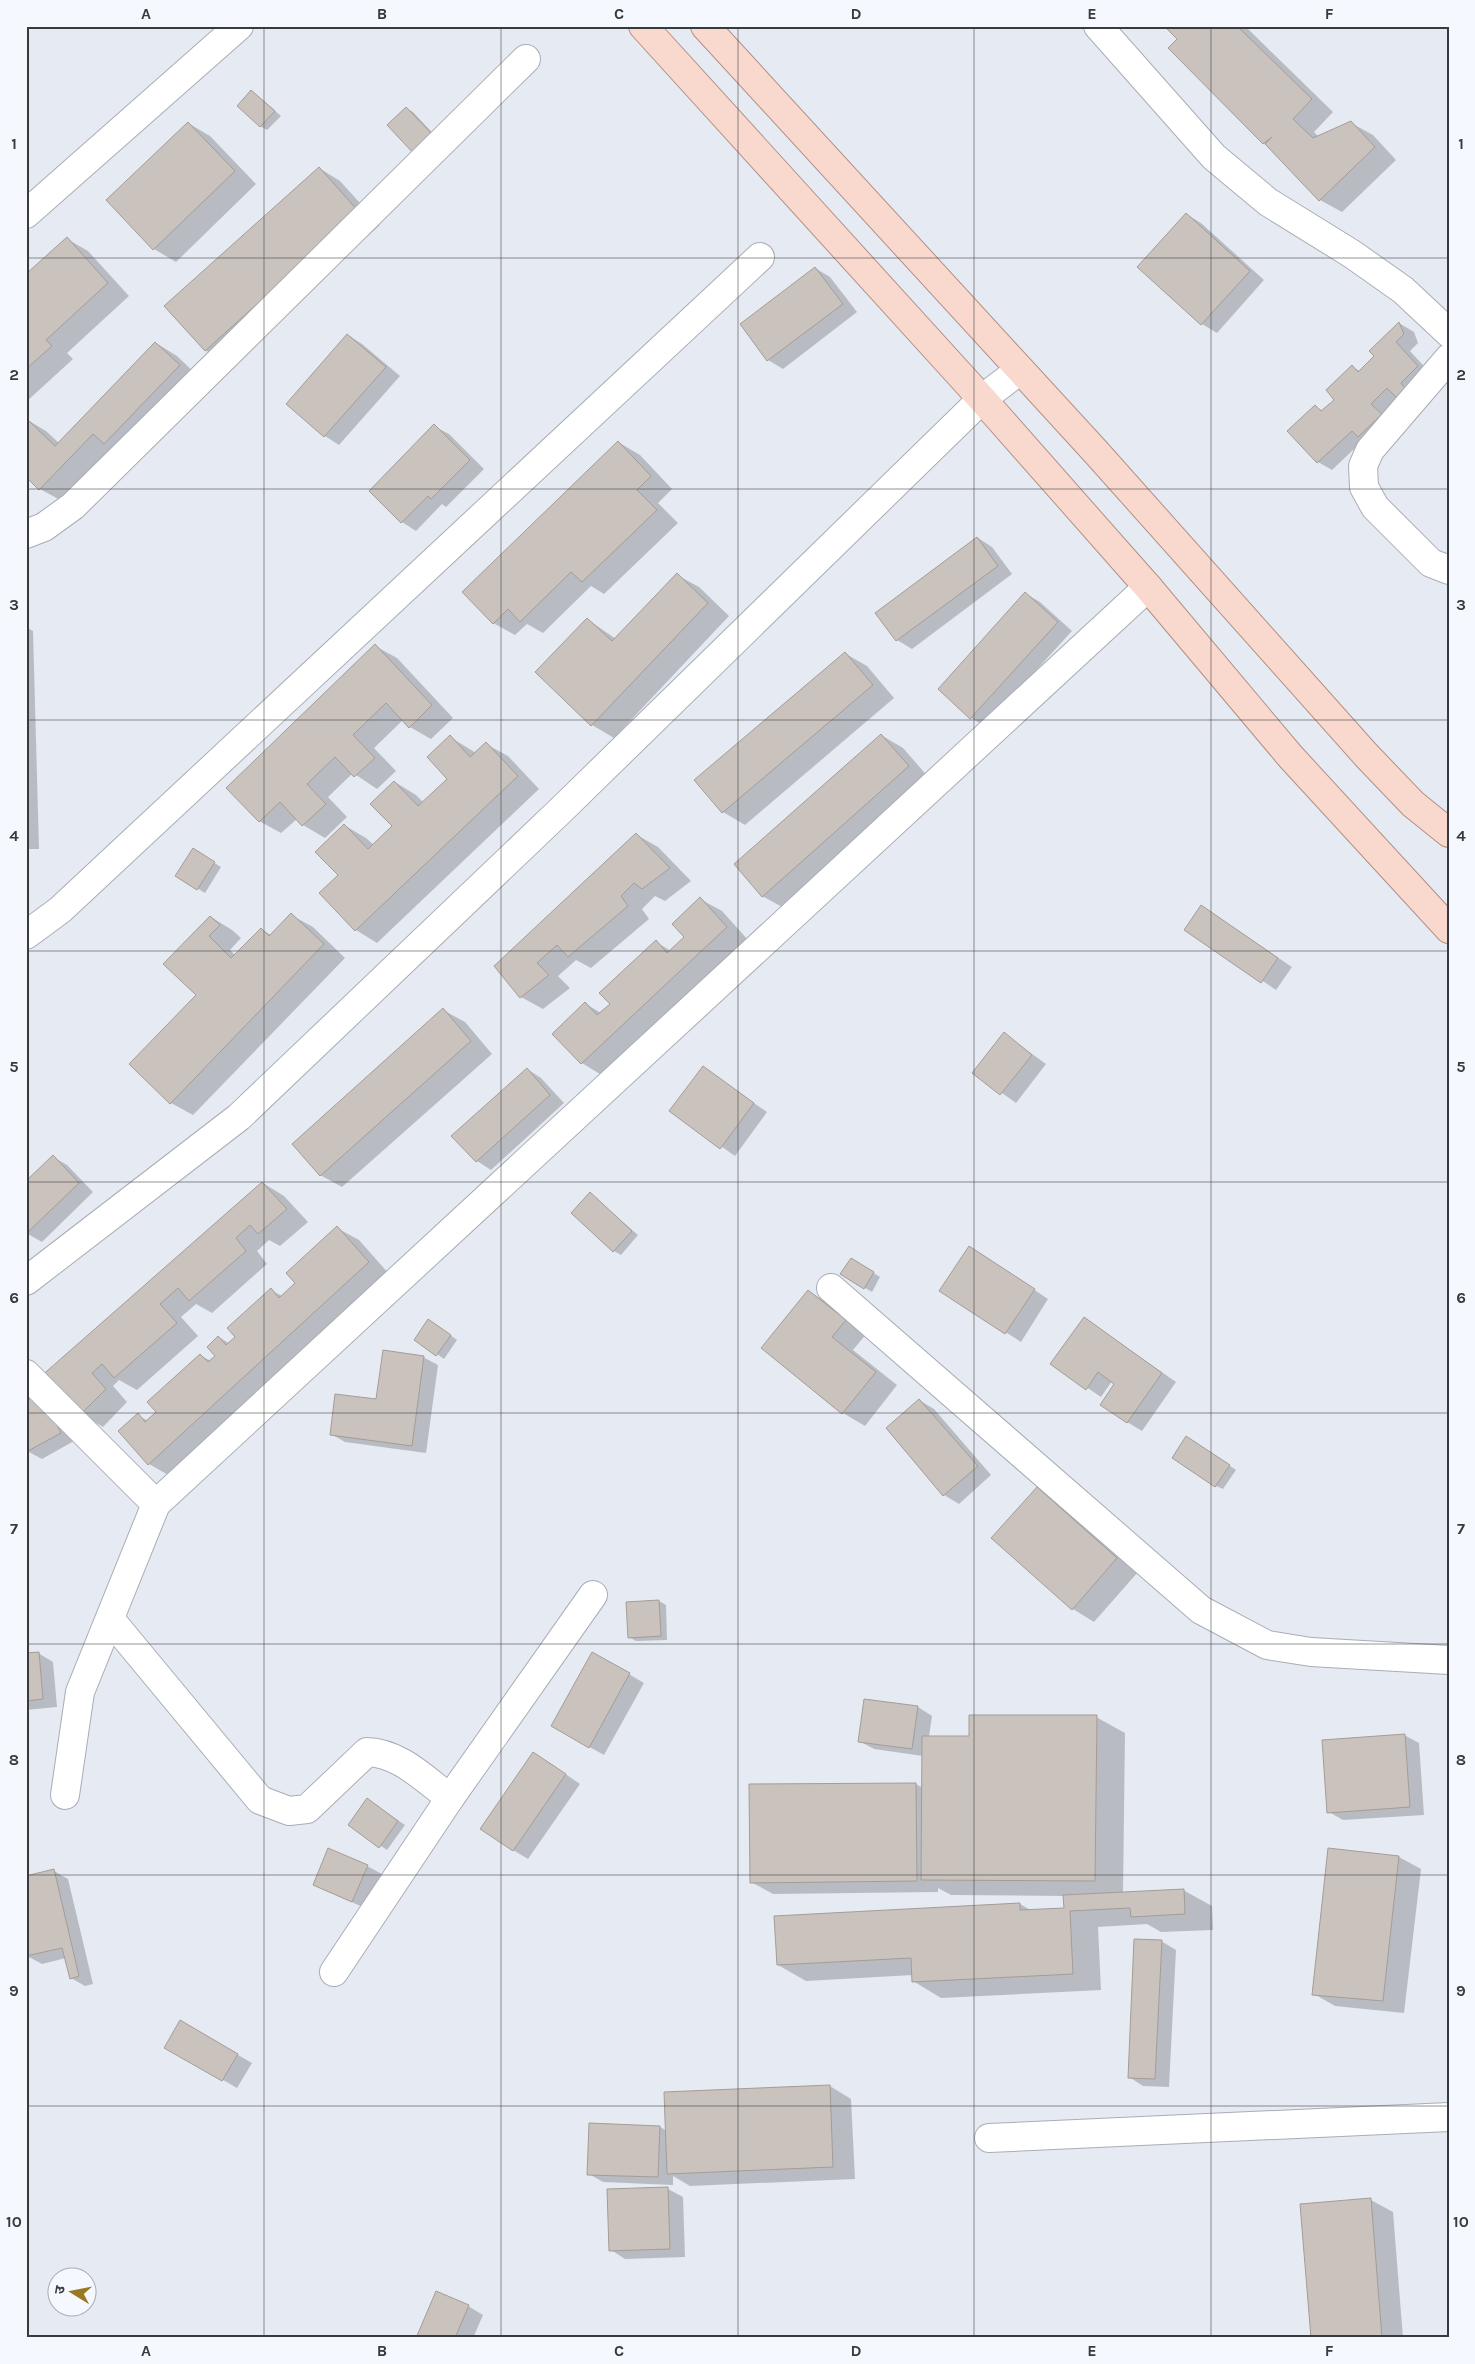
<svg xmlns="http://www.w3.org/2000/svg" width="1475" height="2364" viewBox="0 0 1475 2364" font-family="Karla,'Noto Sans Devanagari',sans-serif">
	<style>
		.shadow { fill: #0003 }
		.building { fill: #cac2bc; stroke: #a49c97 }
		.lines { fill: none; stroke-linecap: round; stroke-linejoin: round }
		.minor-casing { stroke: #a9adb5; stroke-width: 30 }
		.tertiary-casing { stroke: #a9adb5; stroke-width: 30 }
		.primary-casing { stroke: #b39086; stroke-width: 30 }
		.minor { stroke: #fff; stroke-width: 28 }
		.tertiary { stroke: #fff; stroke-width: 28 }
		.primary { stroke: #f9d8ce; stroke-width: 28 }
		.grid { fill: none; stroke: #383a3d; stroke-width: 1; stroke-opacity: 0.55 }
		.neatline { fill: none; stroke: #383a3d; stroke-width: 2 }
		.grid-label { font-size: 16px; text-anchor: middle; font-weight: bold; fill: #383a3d }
	</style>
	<rect width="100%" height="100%" fill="#e6ebf3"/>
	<g class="shadow">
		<polygon points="1171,26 1245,26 1333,112 1314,132 1319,137 1351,123 1373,135 1396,160 1342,212 1320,200 1264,143"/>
		<polygon points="252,91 281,116 267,130 260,126"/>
		<polygon points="406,108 413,112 441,142 388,125"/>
		<polygon points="188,123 210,136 256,184 176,262 154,249 108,200"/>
		<polygon points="319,168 340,181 380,225 227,363 205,350"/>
		<polygon points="1186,214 1201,223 1264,280 1217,333 1202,324 1138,267"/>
		<polygon points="67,239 88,251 129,296 67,353 73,359 26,402 26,276"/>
		<polygon points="815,268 830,277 857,312 783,369 768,360 742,325"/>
		<polygon points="1399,323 1414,332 1418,343 1410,351 1432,375 1332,470 1318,462 1315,406 1323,411 1336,400 1352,367 1360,371 1376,357"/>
		<polygon points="348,335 362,344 400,376 339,445 325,436 288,404"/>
		<polygon points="156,343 177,356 200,378 62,501 40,489 26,419 46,431 59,443"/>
		<polygon points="434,426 449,434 484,469 446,507 442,504 416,531 402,522 370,491"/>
		<polygon points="618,442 640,455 672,489 658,503 678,523 604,594 591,586 543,633 527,624 515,635 493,623"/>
		<polygon points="978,538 992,547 1012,574 912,649 897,640 877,613"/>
		<polygon points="677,575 699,587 729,616 614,738 592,725 537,672 587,619 616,639"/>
		<polygon points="1026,594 1040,602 1072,631 985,726 971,718"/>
		<polygon points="26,627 33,631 39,849 26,849"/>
		<polygon points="375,646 397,658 453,718 431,739 410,727 403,720 374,748 396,771 377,789 353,773 328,797 347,817 325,838 303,825 297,819 281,833 259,821"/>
		<polygon points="846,654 867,666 894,698 745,825 723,812 696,780"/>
		<polygon points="881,735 903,748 930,779 784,908 762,896"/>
		<polygon points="450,737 476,753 486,744 508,756 539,789 377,943 356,930 321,893 339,875 344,825 366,838 374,845 394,826 395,782 416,795 424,803 449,779"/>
		<polygon points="637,835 658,847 691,881 665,901 655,896 642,909 649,919 591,968 576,960 558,976 570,988 543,1009 521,997 496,966"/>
		<polygon points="193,850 221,867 205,893 177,876"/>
		<polygon points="700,899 722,911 748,940 603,1076 582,1063 586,1004 601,1013 611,1004 656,942 671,951 686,937"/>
		<polygon points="1201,906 1292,967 1276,990 1186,929"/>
		<polygon points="291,915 313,927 345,958 193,1115 171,1103 198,995 211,917 232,930 241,938 230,950 235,955 261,929 271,935"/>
		<polygon points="443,1010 465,1022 492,1054 342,1187 320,1175"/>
		<polygon points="1004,1034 1046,1064 1016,1103 974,1073"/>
		<polygon points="703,1068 767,1112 735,1156 671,1111"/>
		<polygon points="527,1069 541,1078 564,1103 491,1170 477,1161"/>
		<polygon points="53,1157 67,1165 93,1192 42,1242 26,1233"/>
		<polygon points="263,1183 284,1196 308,1222 280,1246 269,1240 257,1251 267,1264 212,1313 196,1304 181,1317 198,1336 137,1390 119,1380 113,1386 127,1402 103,1427 81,1414 41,1378"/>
		<polygon points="590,1194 638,1235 621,1255 614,1251"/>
		<polygon points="337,1228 359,1240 390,1275 170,1476 149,1464 138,1415 148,1421 158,1412 200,1355 211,1361 217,1356 219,1337 230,1344 271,1290 282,1296 297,1283"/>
		<polygon points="984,1256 1048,1299 1021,1342 941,1291"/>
		<polygon points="851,1259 880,1277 872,1292 842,1274"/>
		<polygon points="808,1291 830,1304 867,1333 853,1350 897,1385 865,1426 843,1413 763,1348"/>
		<polygon points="1084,1318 1176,1382 1142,1431 1127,1422 1116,1383 1112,1381 1101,1397 1052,1364"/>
		<polygon points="435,1324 457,1340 444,1359 416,1339"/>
		<polygon points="423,1357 438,1365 426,1453 345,1442 331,1434 377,1401"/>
		<polygon points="40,1395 74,1441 42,1459 27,1451"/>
		<polygon points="919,1400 934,1409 991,1475 959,1504 944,1495 887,1429"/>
		<polygon points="1194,1442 1236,1470 1223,1489 1216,1486"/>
		<polygon points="1037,1488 1059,1501 1138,1572 1094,1622 1073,1609"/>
		<polygon points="659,1601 666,1605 667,1640 636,1641 629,1637"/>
		<polygon points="38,1653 53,1662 57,1707 26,1710 26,1654"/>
		<polygon points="593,1653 644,1683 604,1755 552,1726"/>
		<polygon points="918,1707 932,1716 929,1737 970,1737 1096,1717 1125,1733 1123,1893 1183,1890 1212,1906 1213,1930 1161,1932 1147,1924 1098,1927 1101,1990 941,1998 913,1981 913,1975 806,1981 778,1965 1020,1904 1032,1911 1065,1909 1064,1896 951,1895 938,1888 938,1892 773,1894 751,1882 916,1784 923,1788 923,1756 874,1749 859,1741"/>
		<polygon points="1404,1735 1419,1743 1424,1815 1343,1820 1329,1812"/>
		<polygon points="548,1762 580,1784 528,1859 513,1850"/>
		<polygon points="374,1804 405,1825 387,1850 350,1825"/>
		<polygon points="1329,1849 1399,1857 1421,1869 1404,2013 1335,2006 1314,1994"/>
		<polygon points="367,1866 382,1874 367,1909 314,1885"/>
		<polygon points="54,1871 68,1879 93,1984 85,1986 71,1978 66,1958 42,1964 27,1956"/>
		<polygon points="1161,1941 1176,1950 1169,2087 1143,2086 1129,2077"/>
		<polygon points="181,2022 252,2063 237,2088 166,2047"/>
		<polygon points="830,2086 851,2099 855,2179 690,2186 673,2176 673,2185 603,2182 589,2174 591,2124 660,2127 667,2131"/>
		<polygon points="668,2189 683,2197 685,2257 625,2259 611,2250 609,2191"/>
		<polygon points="1371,2200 1393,2212 1403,2338 1312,2338"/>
		<polygon points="468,2306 483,2315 473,2338 417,2338"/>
	</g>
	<g class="building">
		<polygon points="1169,26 1237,26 1312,99 1293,119 1313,138 1351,121 1375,147 1319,201 1265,144 1272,137 1263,144 1168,48 1177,39 1167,29"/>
		<polygon points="251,90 275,111 260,127 237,106"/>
		<polygon points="406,107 435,137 415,155 387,125"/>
		<polygon points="188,122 235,171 153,250 106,200"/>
		<polygon points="319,167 359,212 205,351 164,306"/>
		<polygon points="1186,213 1250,271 1201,325 1137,267"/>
		<polygon points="67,237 108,283 46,340 52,346 26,369 26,274"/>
		<polygon points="815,267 843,304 767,361 740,324"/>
		<polygon points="1399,322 1404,334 1396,342 1418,366 1401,383 1408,392 1399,400 1387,388 1371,404 1382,414 1358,437 1352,431 1317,463 1287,431 1315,405 1321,411 1334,400 1326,390 1352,365 1358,372 1374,356 1369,351"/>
		<polygon points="347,334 386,367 324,437 286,404"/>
		<polygon points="155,342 180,365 104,444 93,434 39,490 26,477 26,418 55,446"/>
		<polygon points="434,424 470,460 431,499 428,496 401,523 369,491"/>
		<polygon points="618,441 651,476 637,490 657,510 582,582 571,572 520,622 508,609 493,624 462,592"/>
		<polygon points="977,537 998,566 896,641 875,613"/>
		<polygon points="677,573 708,603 591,726 535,672 587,618 612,641"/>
		<polygon points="1025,592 1058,622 970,719 938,689"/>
		<polygon points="375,644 432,705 409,728 386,703 353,735 375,758 354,777 335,757 307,784 326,804 302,826 280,802 259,822 226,788"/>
		<polygon points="845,652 873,685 722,813 694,780"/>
		<polygon points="881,734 909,766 762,897 734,864"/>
		<polygon points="450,735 470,757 486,742 518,776 355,931 319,893 338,875 315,852 344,824 368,849 392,826 370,804 394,781 418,806 447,779 427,757"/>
		<polygon points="636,833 670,868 642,889 634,883 621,896 628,906 568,957 557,945 537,963 549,975 520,998 494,966"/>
		<polygon points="193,848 215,862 197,890 175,876"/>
		<polygon points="700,897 727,927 581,1064 552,1034 585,1002 597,1015 610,1004 599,993 656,940 667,953 684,937 672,924"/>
		<polygon points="1201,905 1278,958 1261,983 1184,930"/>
		<polygon points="291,913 324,944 170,1104 129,1064 196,995 163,964 210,916 220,925 209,936 231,958 261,928 269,936"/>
		<polygon points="443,1008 471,1041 320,1176 292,1144"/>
		<polygon points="1004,1032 1032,1055 1000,1095 972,1073"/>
		<polygon points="703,1066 754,1103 720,1149 669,1111"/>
		<polygon points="527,1068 550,1095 476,1162 451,1136"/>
		<polygon points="53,1155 79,1183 26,1234 26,1181"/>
		<polygon points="262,1182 287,1209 258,1234 250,1225 236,1238 246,1251 189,1301 178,1288 160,1304 177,1323 114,1378 102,1364 92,1373 106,1389 80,1415 39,1378"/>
		<polygon points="590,1192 632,1231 613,1252 571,1213"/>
		<polygon points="337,1226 369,1262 148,1465 118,1431 138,1413 145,1422 156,1412 147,1402 200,1354 208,1362 215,1356 207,1347 218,1336 226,1345 235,1337 227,1328 271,1288 279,1298 295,1283 286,1273"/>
		<polygon points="969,1246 1035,1289 1005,1334 939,1291"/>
		<polygon points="851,1258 874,1272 864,1289 840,1274"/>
		<polygon points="808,1290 846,1320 832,1337 876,1372 842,1414 761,1348"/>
		<polygon points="1084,1317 1162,1373 1127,1423 1100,1405 1114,1384 1098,1372 1086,1390 1050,1364"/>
		<polygon points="428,1319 451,1335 436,1356 414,1340"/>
		<polygon points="383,1350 424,1356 412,1446 330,1435 335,1394 376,1399"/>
		<polygon points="40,1393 61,1433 26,1452 26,1401"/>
		<polygon points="919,1399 978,1466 943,1496 886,1428"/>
		<polygon points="1186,1436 1230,1465 1215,1487 1172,1458"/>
		<polygon points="1037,1487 1117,1558 1072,1610 991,1538"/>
		<polygon points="659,1600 661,1636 628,1638 626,1602"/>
		<polygon points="39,1652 43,1699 26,1701 26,1653"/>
		<polygon points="592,1652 630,1673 589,1748 551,1726"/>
		<polygon points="864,1699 918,1706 912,1749 858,1742"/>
		<polygon points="969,1715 1097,1715 1095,1881 921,1880 922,1736 969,1736"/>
		<polygon points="1405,1734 1410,1807 1327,1813 1322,1740"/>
		<polygon points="533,1752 566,1774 513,1851 480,1829"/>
		<polygon points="916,1783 917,1881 750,1883 749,1784"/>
		<polygon points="367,1798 398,1821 379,1848 348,1825"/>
		<polygon points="328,1848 368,1865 352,1902 313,1885"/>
		<polygon points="1328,1848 1399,1856 1383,2001 1312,1995"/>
		<polygon points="54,1869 79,1976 70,1979 62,1948 26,1956 26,1876"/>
		<polygon points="1184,1889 1185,1914 1131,1917 1130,1908 1070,1911 1073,1974 912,1982 911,1958 777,1965 774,1916 1020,1903 1020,1910 1064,1908 1063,1895"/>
		<polygon points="1134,1939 1162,1940 1155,2079 1128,2078"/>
		<polygon points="180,2020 238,2054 222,2081 164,2048"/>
		<polygon points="830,2085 833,2167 667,2174 664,2092"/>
		<polygon points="589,2123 660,2126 658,2177 587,2175"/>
		<polygon points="668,2187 670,2249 609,2251 607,2189"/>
		<polygon points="1371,2198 1382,2338 1311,2338 1300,2204"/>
		<polygon points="436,2291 469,2305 455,2338 416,2338"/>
	</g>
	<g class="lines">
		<g class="minor-casing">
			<g id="minor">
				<polyline points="1098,26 1214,157 1268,202 1352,254 1403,290 1449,333"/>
				<polyline points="26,214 239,26"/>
				<polyline points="1449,358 1370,450 1363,466 1364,487 1375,507 1431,563 1449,570"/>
				<polyline points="26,534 44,527 73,506 526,59"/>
				<polyline points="26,935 60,910 760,257"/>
				<polyline points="831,1288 1201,1610 1267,1645 1311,1652 1449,1660"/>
				<polyline points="26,1374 156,1504 1148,587"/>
				<path d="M110 1619 260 1800 289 1811 307 1809 367 1752C400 1753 424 1779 450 1798L593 1595"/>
				<polyline points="65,1795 80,1692 156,1504"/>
				<polyline points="334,1972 450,1798"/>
				<polyline points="989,2138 1449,2117"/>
			</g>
		</g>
		<g class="tertiary-casing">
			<polyline id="tertiary" points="26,1281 239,1117 560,811 982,399 1020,370"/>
		</g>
		<g class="primary-casing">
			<g id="primary">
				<polyline points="643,26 982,399 1148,587 1290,756 1449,929"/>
				<polyline points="705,26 1095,451 1367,756 1413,804 1449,833"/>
			</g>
		</g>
		<use href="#minor" class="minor"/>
		<use href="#tertiary" class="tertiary"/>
		<use href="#primary" class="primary"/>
	</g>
	<path class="grid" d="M264 26V2338M501 26V2338M738 26V2338M974 26V2338M1211 26V2338M26 258H1449M26 489H1449M26 720H1449M26 951H1449M26 1182H1449M26 1413H1449M26 1644H1449M26 1875H1449M26 2106H1449"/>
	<rect width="1475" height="2364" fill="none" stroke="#f5f8ff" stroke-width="55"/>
	<g transform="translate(72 2292) rotate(280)"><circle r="24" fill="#f5f8ff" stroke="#a9acb1"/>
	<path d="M0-4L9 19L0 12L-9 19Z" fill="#9a7923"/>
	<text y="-8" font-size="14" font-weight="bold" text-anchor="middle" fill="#383a3d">उ</text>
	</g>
	<rect x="28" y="28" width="1420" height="2308" class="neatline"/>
	<g class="grid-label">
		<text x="146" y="19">A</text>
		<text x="382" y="19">B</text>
		<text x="619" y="19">C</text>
		<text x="856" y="19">D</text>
		<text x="1092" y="19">E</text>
		<text x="1329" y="19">F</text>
		<text x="14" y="149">1</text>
		<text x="1461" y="149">1</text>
		<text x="14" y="380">2</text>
		<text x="1461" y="380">2</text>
		<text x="14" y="610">3</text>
		<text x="1461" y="610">3</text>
		<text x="14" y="841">4</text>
		<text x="1461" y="841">4</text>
		<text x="14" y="1072">5</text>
		<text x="1461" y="1072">5</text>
		<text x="14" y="1303">6</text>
		<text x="1461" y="1303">6</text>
		<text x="14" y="1534">7</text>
		<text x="1461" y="1534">7</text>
		<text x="14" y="1765">8</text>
		<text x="1461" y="1765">8</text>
		<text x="14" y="1996">9</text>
		<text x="1461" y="1996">9</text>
		<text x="14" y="2227">10</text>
		<text x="1461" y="2227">10</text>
		<text x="146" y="2356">A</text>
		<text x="382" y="2356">B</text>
		<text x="619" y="2356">C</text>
		<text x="856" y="2356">D</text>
		<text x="1092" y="2356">E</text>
		<text x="1329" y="2356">F</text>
	</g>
</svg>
